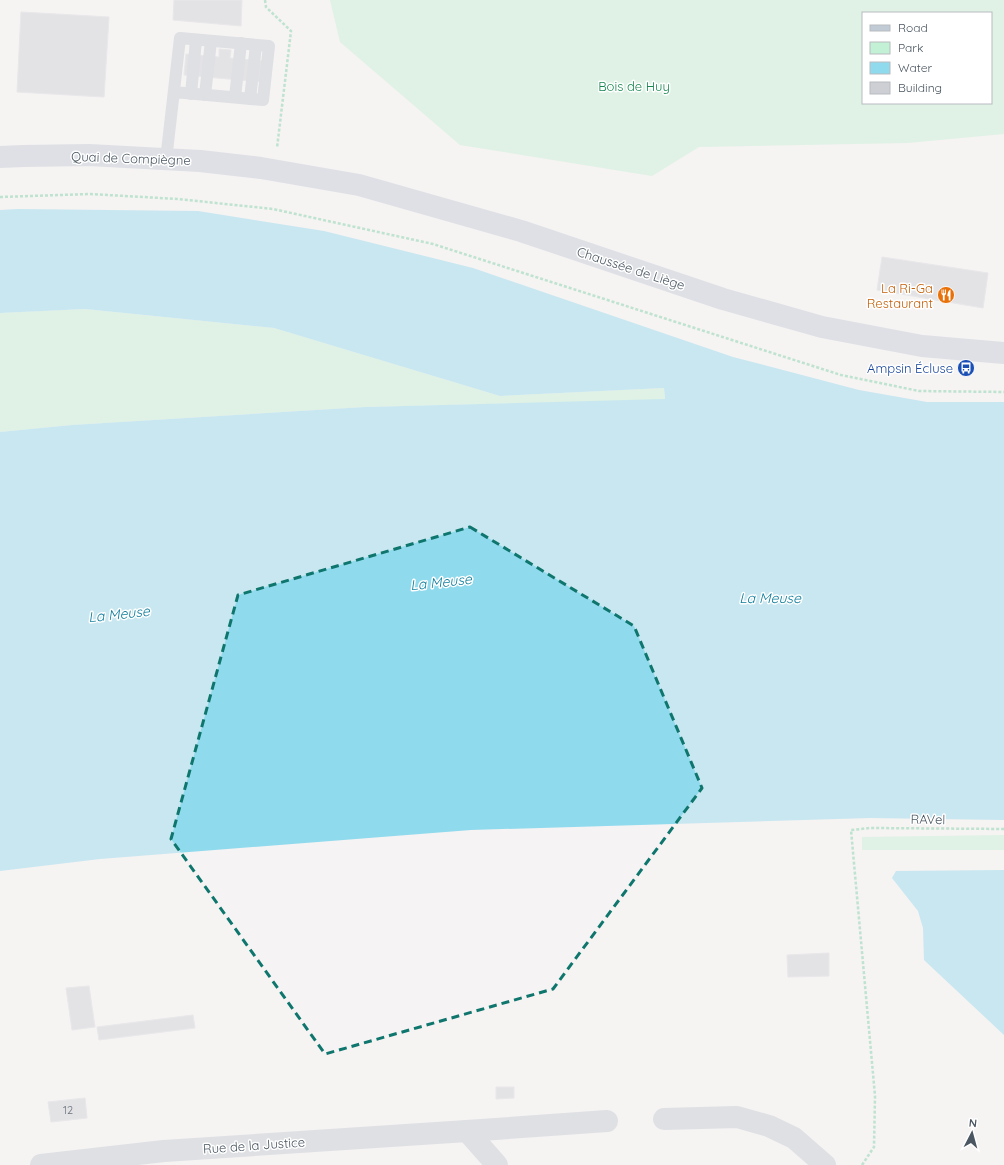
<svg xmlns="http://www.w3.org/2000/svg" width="1004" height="1165" viewBox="0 0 1004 1165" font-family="Quicksand,sans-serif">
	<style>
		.green { fill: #c3f1d5; fill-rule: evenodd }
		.water { fill: #90daee }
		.building { fill: #cdcfd5; stroke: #d7d9de }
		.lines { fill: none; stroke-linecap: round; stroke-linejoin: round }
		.path { stroke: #7ad0a6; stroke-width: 2.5; stroke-dasharray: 3 2; stroke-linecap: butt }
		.service { stroke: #c1cad2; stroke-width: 12 }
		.minor { stroke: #c1cad2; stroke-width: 22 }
		.secondary { stroke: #c1cbd6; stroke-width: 22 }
		.marked { fill: none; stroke: #0f766e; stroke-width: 3; stroke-dasharray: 8 5; stroke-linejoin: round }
		.labels { text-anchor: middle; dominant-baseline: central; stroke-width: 3; stroke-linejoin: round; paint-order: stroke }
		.number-label { font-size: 11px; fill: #6b747e }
		.park-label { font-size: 13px; fill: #17864f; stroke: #fff }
		.street-label { font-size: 13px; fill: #4a5661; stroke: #fff }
		.food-label { font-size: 13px; fill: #c56008; stroke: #fff; text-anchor: end }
		.transit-label { font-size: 13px; fill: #164399; stroke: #fff; text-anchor: end }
		.water-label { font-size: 14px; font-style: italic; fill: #0c7c9b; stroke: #fff }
	</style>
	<rect width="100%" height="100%" fill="#f5f3f3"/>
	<g class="green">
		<path d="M330 0H1004V134L907 143 699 147 652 176 460 145 340 42ZM863 13H991V103H863Z"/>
		<polygon points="85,309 274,328 500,396 664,388 665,400 365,407 72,425 0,432 0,313"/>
		<polygon points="1004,835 1004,850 862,850 862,837"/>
	</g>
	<g class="water">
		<polygon points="18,209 198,211 324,231 473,268 733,357 859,390 927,402 1004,402 1004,820 870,818 471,830 100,859 0,871 0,432 72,425 365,407 665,399 664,388 500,396 274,328 85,309 0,313 0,210"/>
		<polygon points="1004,870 1004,1035 924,960 923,928 918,911 892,878 896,871"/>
	</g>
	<g class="building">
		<polygon points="174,0 242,0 241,26 173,20"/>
		<polygon points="21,12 109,17 104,97 17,92"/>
		<polygon points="219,49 231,50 230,58 263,61 261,82 184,75 186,54 219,57"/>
		<polygon points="882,257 988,273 983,308 877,290"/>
		<polygon points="829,953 829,976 788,977 787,955"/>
		<polygon points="89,986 95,1027 72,1030 66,988"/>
		<polygon points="193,1015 195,1028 99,1040 97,1027"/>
		<polygon points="496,1087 514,1087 514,1098 496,1099"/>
		<polygon points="85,1098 87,1118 51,1122 48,1102"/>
	</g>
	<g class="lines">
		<g class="path">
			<polyline points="265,0 266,7 291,31 277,148"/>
			<polyline points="0,197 90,194 178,199 273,209 433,244 841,375 919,391 1004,392"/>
			<polyline points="862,1165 874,1147 875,1096 851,830 870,828 1004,829"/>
		</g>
		<g class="service">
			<polyline points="191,94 196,40"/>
			<polyline points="205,95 211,41"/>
			<polyline points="235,97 241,43"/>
			<polyline points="250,99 256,45"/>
			<polyline points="166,160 180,38 269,46 263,100 174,92"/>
		</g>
		<g class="minor">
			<polyline points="664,1119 737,1117 769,1126 794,1138 825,1165"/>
			<polyline points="467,1131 607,1121"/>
			<polyline points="41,1165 164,1151 467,1131 497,1165"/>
		</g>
		<polyline class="secondary" points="0,157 23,156 89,155 200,161 261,168 359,185 521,231 723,299 822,327 922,346 1004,353"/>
	</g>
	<path d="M0 0H1004V1165H0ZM470 527 634 626 702 788 553 989 325 1054 171 839 238 595Z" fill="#f5f3f3" fill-opacity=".55" fill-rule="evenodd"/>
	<path class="marked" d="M470 527 634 626 702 788 553 989 325 1054 171 839 238 595Z"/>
	<defs>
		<g id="restaurant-disc" transform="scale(0.9)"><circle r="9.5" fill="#e8710a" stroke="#fff"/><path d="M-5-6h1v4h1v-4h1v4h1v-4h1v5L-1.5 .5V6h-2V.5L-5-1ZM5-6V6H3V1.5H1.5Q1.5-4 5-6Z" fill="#fff"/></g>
		<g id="bus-disc" transform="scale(0.9)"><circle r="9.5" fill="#1a4fb4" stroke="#fff"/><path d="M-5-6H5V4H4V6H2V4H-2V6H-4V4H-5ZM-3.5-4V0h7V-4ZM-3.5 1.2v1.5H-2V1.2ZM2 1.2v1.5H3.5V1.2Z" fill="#fff"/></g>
	</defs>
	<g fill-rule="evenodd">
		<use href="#restaurant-disc" x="946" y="295"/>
		<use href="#bus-disc" x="966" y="368"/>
	</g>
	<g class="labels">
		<g class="number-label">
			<text x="68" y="1110">12</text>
		</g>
		<g class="park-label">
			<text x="634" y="86">Bois de Huy</text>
		</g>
		<g class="street-label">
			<text transform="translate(131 158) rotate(2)">Quai de Compiègne</text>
			<text transform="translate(631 268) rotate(18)">Chaussée de Liège</text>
			<text transform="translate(928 819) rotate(1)">RAVel</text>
			<text transform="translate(254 1145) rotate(-4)">Rue de la Justice</text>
		</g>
		<g class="food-label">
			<text x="933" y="288">La Ri-Ga<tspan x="933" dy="15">Restaurant</tspan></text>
		</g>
		<g class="transit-label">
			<text x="953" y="368">Ampsin Écluse</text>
		</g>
		<g class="water-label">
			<text transform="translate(441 582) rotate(-6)">La Meuse</text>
			<text x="770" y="598">La Meuse</text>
			<text transform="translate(119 614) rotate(-6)">La Meuse</text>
		</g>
	</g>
	<rect x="862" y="12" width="130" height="92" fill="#ffffff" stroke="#b7bbc0"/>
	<rect x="870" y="25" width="20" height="6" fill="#c1cbd6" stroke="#b7bbc0"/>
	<text x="898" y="32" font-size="12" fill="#4a5661">Road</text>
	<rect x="870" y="42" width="20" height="12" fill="#c3f1d5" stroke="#b7bbc0"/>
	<text x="898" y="52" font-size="12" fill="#4a5661">Park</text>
	<rect x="870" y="62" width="20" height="12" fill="#90daee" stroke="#b7bbc0"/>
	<text x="898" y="72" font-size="12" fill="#4a5661">Water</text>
	<rect x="870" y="82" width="20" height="12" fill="#cdcfd5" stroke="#b7bbc0"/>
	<text x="898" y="92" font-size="12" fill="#4a5661">Building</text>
	<g transform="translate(972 1133) rotate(6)" stroke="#ffffff" stroke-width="3" paint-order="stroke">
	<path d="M0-3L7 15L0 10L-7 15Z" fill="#4a5661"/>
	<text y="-6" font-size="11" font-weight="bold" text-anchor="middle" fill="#4a5661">N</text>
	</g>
</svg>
